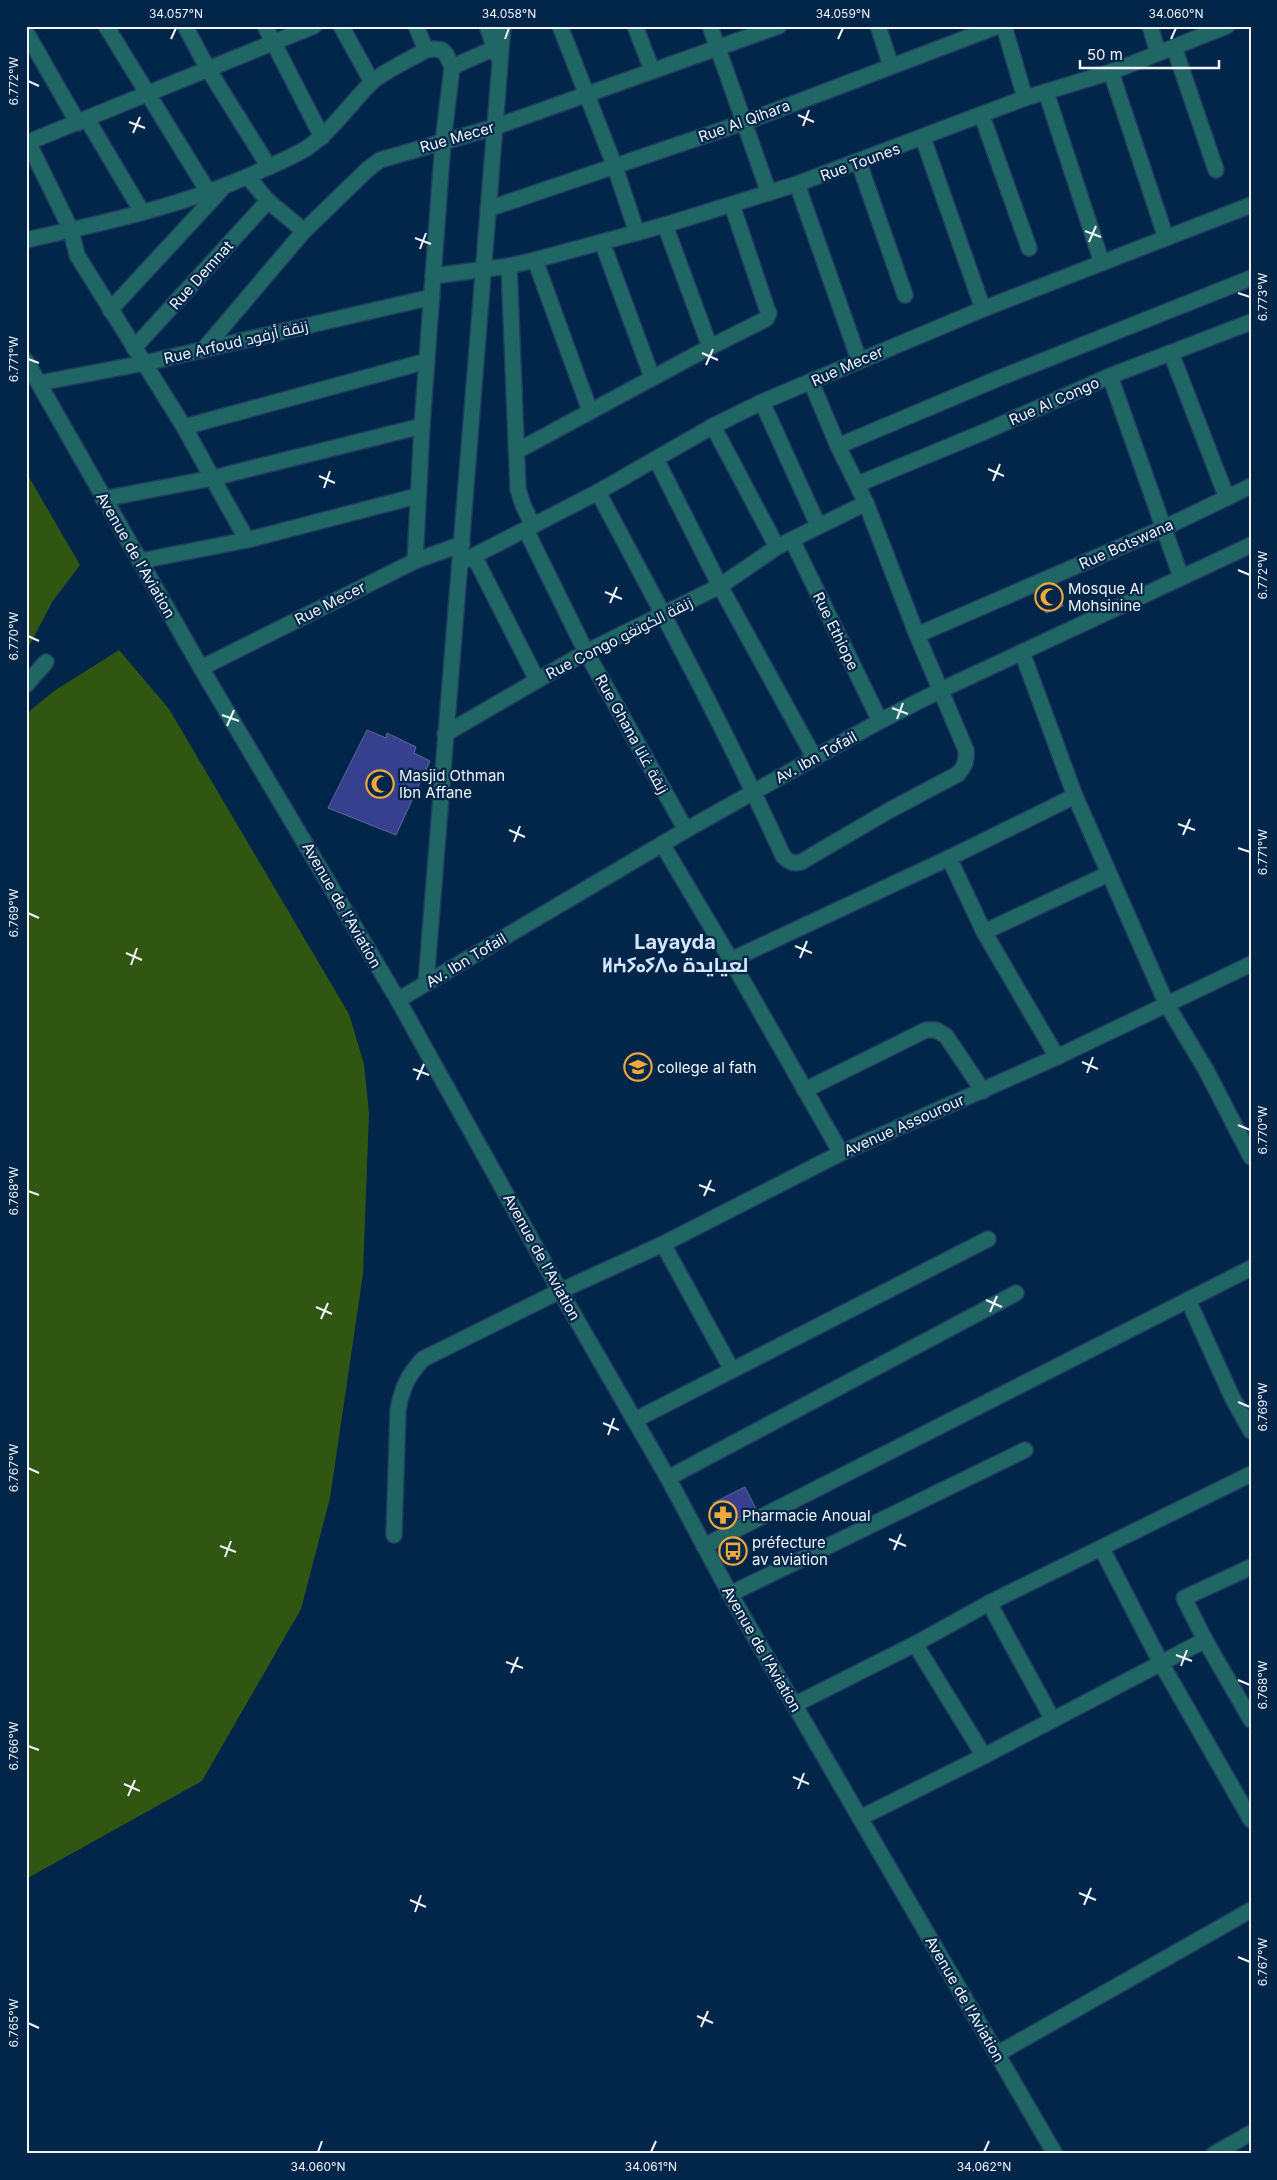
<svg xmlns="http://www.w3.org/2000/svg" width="1277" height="2180" viewBox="0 0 1277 2180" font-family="Inter,Cairo,'Noto Sans Tifinagh',sans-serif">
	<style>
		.forest { fill: #315612 }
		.building { fill: #36408f; stroke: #5e699b }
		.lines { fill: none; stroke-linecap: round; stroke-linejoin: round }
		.minor-casing { stroke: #1f3e5f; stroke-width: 18 }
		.minor { stroke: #206665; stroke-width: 15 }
		.ticks { fill: none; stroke: #f1f5fa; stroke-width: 2 }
		.labels { text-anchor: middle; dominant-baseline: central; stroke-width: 4.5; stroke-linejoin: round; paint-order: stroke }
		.street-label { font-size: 15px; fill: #f1f5fa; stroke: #02254a }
		.poi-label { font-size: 15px; fill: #f1f5fa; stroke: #02254a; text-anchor: start }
		.district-label { font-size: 20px; font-weight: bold; fill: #d6e6fa; stroke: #02254a }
		.neatline { fill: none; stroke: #f1f5fa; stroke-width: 2 }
		.ticks-label { font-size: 12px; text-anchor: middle; fill: #f1f5fa }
	</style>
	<rect width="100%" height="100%" fill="#02254a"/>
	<g class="forest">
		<polygon points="26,472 80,565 52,602 26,652"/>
		<polygon points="119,650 169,709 349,1014 364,1064 369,1113 363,1274 330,1498 301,1609 202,1781 26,1879 26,714 54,691"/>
	</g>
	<g class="building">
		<polygon points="1054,586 1063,606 1046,613 1037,593"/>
		<polygon points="367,730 386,738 387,733 416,747 414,753 430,761 396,835 328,808"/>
		<polygon points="745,1487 756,1509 724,1525 713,1503"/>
	</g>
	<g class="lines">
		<g class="minor-casing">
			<g id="minor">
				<polyline points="106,26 209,193"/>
				<polyline points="185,26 208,69 269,167"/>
				<polyline points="265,26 322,137"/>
				<polyline points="341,26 372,82"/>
				<polyline points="416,26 426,50"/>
				<polyline points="487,26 497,55"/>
				<polyline points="560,26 615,167 637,233"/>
				<polyline points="635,26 652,70"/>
				<polyline points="710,26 769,193"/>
				<polyline points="878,26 891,66"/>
				<polyline points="1004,26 1025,98"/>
				<polyline points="1150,26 1158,53"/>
				<polyline points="26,32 78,123"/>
				<polyline points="1174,47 1216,170"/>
				<polyline points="452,67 495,48"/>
				<polyline points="1111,72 1166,238"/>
				<polyline points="1046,92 1102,263"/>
				<polyline points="982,116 1029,248"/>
				<polyline points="87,119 142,212"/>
				<polyline points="923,138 983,309"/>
				<polyline points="28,142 71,230 77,255 184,427 247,540"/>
				<polyline points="26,143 314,26"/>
				<polyline points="859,163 905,295"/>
				<polyline points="248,177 268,201 304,231"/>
				<polyline points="797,184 859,360"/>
				<polyline points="488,209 745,122 998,26"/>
				<polyline points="665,225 710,347"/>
				<path d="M26 240C108 222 191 204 266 168 280 162 294 156 307 148 333 130 349 105 371 83 382 72 411 59 426 50L434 49 442 50 446 54 452 67 443 142 422 426 415 561"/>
				<polyline points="602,242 652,377"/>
				<polyline points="535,260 590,411"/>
				<polyline points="509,266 518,489 523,505 533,526"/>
				<polyline points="433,276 509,266 535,260 665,225 797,184 1025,98 1111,72 1227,26"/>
				<polyline points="110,310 221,190"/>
				<polyline points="134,348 268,201"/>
				<polyline points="203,350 304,231 368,169 380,160 495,127 779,26"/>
				<polyline points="1171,353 1227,498"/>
				<polyline points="26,361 201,668 398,1000 560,1291 668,1478 730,1594 1055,2154"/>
				<polyline points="1110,376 1181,577"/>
				<polyline points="39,383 145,363 432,297"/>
				<polyline points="762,402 818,525"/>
				<polyline points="713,426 777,547"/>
				<polyline points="184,427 427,361"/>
				<polyline points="838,446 997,379 1251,278"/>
				<polyline points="517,451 710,347 766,319 769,313 767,309 732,205"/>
				<polyline points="656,459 720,586 814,757"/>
				<polyline points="858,484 984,432 1110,376 1251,322"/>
				<path d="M598 492C662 612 727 732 783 856 789 862 793 864 801 862L890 810 958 774C965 766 967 760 966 750L917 635 866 503 838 446 811 382"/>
				<polyline points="103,499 213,478 422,426"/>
				<polyline points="526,530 586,652 686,830"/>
				<polyline points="792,540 880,721"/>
				<polyline points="474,556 537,680"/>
				<polyline points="140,561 247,540 417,496"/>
				<polyline points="460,563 598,492 713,426 762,402 983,309 1251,205"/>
				<polyline points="917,635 1164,528 1251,486"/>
				<polyline points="1022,652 1075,796 1167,1005 1206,1070 1251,1157"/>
				<polyline points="201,668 415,561 462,544"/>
				<polyline points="26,685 46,662"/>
				<polyline points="445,734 586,652 720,586 777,547 866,503"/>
				<polyline points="662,844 731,960 841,1153"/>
				<polyline points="949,858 984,932 1057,1057"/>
				<polyline points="984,932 1108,874"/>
				<polyline points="731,960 949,858 1075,796"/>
				<polyline points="426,983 503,26"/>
				<polyline points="398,1000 686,830 880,721 941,690 1251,545"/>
				<polyline points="805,1090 926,1030 936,1030 946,1036 983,1091"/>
				<polyline points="663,1244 732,1370"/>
				<polyline points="1188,1300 1232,1397 1251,1431"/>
				<polyline points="635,1420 988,1239"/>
				<polyline points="668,1478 1016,1293"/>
				<path d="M394 1535 398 1410C402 1388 408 1375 423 1359L560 1291 663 1244 841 1153 1057 1057 1251 964"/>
				<polyline points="704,1546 1251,1268"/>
				<polyline points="1102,1549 1161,1663 1251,1820"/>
				<polyline points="1251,1567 1184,1598 1205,1640 1251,1720"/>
				<polyline points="730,1594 1025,1450"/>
				<polyline points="989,1603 1053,1720"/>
				<polyline points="915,1644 984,1756"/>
				<polyline points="794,1705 915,1644 989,1603 1251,1474"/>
				<polyline points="860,1818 984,1756 1205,1640"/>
				<polyline points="997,2054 1251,1910"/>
				<polyline points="1214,2154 1251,2133"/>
			</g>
		</g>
		<use href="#minor" class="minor"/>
	</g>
	<path class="ticks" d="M171 39 176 28M505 39 509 28M838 39 843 28M1171 39 1176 28M28 81 39 86M798 115 814 122M129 122 145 128M803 126 809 110M133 133 140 117M1085 231 1101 237M415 238 431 244M1089 242 1096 226M420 249 426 233M1238 293 1250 297M702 353 718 360M28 359 39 363M706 365 713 349M988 469 1004 476M319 476 335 483M993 481 1000 464M324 488 330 471M1238 570 1250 575M605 592 622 599M610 603 617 587M28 636 39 641M892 708 908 714M222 715 239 721M897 719 903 703M227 726 234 710M1178 824 1195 830M509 830 525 837M1183 835 1190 819M514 842 520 826M1238 848 1250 852M28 913 39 918M795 946 812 953M126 953 142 960M800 958 807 941M131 965 137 948M1082 1062 1098 1069M413 1069 429 1075M1087 1073 1093 1057M417 1080 424 1064M1238 1125 1250 1130M699 1185 715 1191M28 1191 39 1195M704 1196 711 1180M986 1300 1002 1307M316 1307 332 1314M990 1312 997 1296M321 1319 328 1303M1238 1402 1250 1407M603 1423 619 1430M608 1435 614 1418M28 1468 39 1473M889 1539 906 1546M220 1546 236 1552M894 1550 901 1534M225 1557 231 1541M1176 1655 1192 1661M506 1662 523 1668M1181 1666 1187 1650M511 1673 518 1657M1238 1680 1250 1685M28 1746 39 1750M793 1777 809 1784M124 1784 140 1791M798 1789 804 1773M128 1796 135 1780M1079 1893 1096 1900M410 1900 426 1907M1084 1905 1091 1888M415 1912 421 1895M1238 1957 1250 1962M697 2016 713 2023M28 2023 39 2028M701 2027 708 2011M318 2152 322 2141M651 2152 656 2141M984 2152 989 2141"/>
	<defs>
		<g id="mosque-ring" transform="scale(1.4375)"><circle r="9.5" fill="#02254a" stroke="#eea83c" stroke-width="1.5"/><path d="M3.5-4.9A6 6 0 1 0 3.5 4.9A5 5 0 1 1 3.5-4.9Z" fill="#eea83c"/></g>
		<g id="school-ring" transform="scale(1.4375)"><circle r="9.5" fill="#02254a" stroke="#eea83c" stroke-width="1.5"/><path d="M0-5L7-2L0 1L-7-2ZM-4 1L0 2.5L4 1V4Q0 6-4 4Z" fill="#eea83c"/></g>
		<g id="pharmacy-ring" transform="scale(1.4375)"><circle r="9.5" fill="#02254a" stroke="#eea83c" stroke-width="1.5"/><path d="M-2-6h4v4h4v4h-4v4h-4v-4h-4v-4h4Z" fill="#eea83c"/></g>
		<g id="bus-ring" transform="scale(1.4375)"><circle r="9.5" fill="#02254a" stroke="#eea83c" stroke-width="1.5"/><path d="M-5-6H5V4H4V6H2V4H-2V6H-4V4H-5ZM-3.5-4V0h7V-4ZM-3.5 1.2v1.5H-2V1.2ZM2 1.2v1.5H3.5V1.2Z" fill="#eea83c"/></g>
	</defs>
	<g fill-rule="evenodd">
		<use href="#mosque-ring" x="1049" y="597"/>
		<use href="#mosque-ring" x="380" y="784"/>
		<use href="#school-ring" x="638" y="1067"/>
		<use href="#pharmacy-ring" x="723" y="1515"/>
		<use href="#bus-ring" x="733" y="1551"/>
	</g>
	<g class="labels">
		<g class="street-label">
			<text transform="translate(744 121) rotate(-20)">Rue Al Qihara</text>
			<text transform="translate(457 137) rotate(-16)">Rue Mecer</text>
			<text transform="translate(860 162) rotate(-20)">Rue Tounes</text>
			<text transform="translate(201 275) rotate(-48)">Rue Demnat</text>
			<text transform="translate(236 342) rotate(-13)">Rue Arfoud زنقة أرفود</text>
			<text transform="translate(847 366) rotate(-24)">Rue Mecer</text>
			<text transform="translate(1054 401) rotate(-24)">Rue Al Congo</text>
			<text transform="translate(1126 544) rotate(-24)">Rue Botswana</text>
			<text transform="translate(136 555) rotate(60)">Avenue de l'Aviation</text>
			<text transform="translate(330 603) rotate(-27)">Rue Mecer</text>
			<text transform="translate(836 631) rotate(64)">Rue Ethiope</text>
			<text transform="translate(619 638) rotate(-27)">Rue Congo زنقة الكونغو</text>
			<text transform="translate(632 734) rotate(61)">Rue Ghana زنقة غانا</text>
			<text transform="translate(816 757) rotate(-29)">Av. Ibn Tofail</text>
			<text transform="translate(342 905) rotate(60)">Avenue de l'Aviation</text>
			<text transform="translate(466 960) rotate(-31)">Av. Ibn Tofail</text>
			<text transform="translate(904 1125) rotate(-24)">Avenue Assourour</text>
			<text transform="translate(542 1257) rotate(61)">Avenue de l'Aviation</text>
			<text transform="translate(762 1649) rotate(60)">Avenue de l'Aviation</text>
			<text transform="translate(965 1999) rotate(60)">Avenue de l'Aviation</text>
		</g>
		<g class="poi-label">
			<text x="1068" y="588">Mosque Al<tspan x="1068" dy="17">Mohsinine</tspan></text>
			<text x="399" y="775">Masjid Othman<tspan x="399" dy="17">Ibn Affane</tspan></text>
			<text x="657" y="1067">college al fath</text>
			<text x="742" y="1515">Pharmacie Anoual</text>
			<text x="752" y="1542">préfecture<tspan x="752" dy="17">av aviation</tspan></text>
		</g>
		<g class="district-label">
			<text x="675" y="942">Layayda<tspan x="675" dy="23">ⵍⵄⵢⴰⵢⴷⴰ لعيايدة</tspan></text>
		</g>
	</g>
	<rect width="1277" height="2180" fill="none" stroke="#02254a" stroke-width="55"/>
	<path d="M1080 60v8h139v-8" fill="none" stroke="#f1f5fa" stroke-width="2.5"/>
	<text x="1087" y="60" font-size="15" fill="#f1f5fa" stroke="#02254a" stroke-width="4" paint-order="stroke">50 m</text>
	<rect x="28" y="28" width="1222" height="2124" class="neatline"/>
	<g class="ticks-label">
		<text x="176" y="18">34.057°N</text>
		<text x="509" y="18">34.058°N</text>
		<text x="843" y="18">34.059°N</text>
		<text x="1176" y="18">34.060°N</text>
		<text transform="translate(14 81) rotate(-90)" y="4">6.772°W</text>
		<text transform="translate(1263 297) rotate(-90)" y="4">6.773°W</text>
		<text transform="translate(14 359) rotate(-90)" y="4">6.771°W</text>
		<text transform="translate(1263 575) rotate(-90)" y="4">6.772°W</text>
		<text transform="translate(14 636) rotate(-90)" y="4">6.770°W</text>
		<text transform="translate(1263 852) rotate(-90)" y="4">6.771°W</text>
		<text transform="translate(14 913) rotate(-90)" y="4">6.769°W</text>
		<text transform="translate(1263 1130) rotate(-90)" y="4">6.770°W</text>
		<text transform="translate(14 1191) rotate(-90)" y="4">6.768°W</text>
		<text transform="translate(1263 1407) rotate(-90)" y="4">6.769°W</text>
		<text transform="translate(14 1468) rotate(-90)" y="4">6.767°W</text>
		<text transform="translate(1263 1685) rotate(-90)" y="4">6.768°W</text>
		<text transform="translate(14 1746) rotate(-90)" y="4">6.766°W</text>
		<text transform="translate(1263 1962) rotate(-90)" y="4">6.767°W</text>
		<text transform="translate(14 2023) rotate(-90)" y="4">6.765°W</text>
		<text x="318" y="2171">34.060°N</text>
		<text x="651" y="2171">34.061°N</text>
		<text x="984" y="2171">34.062°N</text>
	</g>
</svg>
